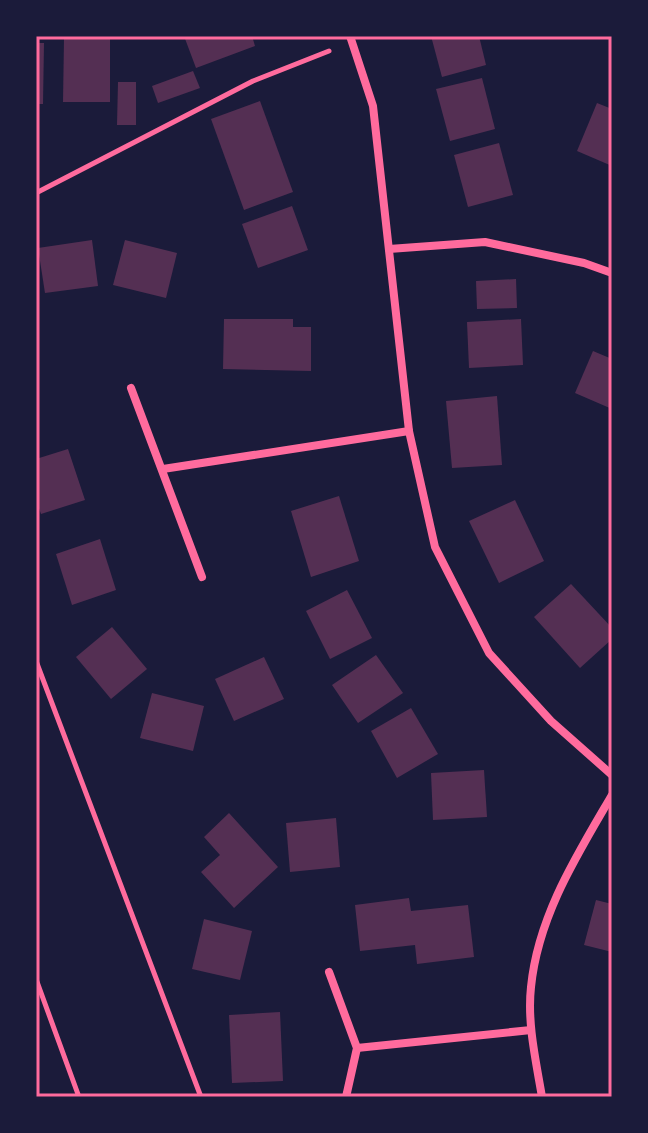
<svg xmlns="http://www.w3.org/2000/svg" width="648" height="1133" viewBox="0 0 648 1133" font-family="'PT Sans Narrow',sans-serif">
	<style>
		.building { fill: #542f53 }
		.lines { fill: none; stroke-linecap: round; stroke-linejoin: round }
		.path { stroke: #ff6b9d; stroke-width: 5 }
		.minor { stroke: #ff6b9d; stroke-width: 8 }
		.neatline { fill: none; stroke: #ff6b9d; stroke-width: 3 }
	</style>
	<rect width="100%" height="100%" fill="#1b1b3a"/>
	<g class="building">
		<polygon points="184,36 252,36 255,46 196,68"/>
		<polygon points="431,36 479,36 486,65 442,77"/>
		<polygon points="64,38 110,38 110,102 63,102"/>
		<polygon points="36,43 44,43 43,104 36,104"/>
		<polygon points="193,71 200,88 158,103 152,86"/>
		<polygon points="482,78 495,129 450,141 436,89"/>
		<polygon points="118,82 136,82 136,125 117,125"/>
		<polygon points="260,101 293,192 244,210 211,119"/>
		<polygon points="597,103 612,109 612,166 577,151"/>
		<polygon points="499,143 513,195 468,207 454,155"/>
		<polygon points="292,206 308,250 258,268 242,224"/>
		<polygon points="92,240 98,286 45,293 38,248"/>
		<polygon points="125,240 177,253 166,298 113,285"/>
		<polygon points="516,279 517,308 477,309 476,281"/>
		<polygon points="224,319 293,319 293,327 311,327 311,371 223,369"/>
		<polygon points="521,319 523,365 469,368 467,322"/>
		<polygon points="593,351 612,359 612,409 575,393"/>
		<polygon points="497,396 502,465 452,468 446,401"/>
		<polygon points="68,449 85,500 41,514 36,500 36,459"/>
		<polygon points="339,496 359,561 311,577 291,511"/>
		<polygon points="515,500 544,561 499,583 469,521"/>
		<polygon points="100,539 116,590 72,605 56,554"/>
		<polygon points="571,584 612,628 612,639 580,668 534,617"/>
		<polygon points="347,590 372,638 330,659 306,611"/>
		<polygon points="112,627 147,669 111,699 76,657"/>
		<polygon points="376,655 403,693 358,723 332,685"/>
		<polygon points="264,657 284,699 234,721 215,679"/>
		<polygon points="152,693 204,706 193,751 140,738"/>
		<polygon points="411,708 438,754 397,778 371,731"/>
		<polygon points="484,770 487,817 433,820 431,773"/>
		<polygon points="229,813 278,867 234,908 201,872 220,855 204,837"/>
		<polygon points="336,818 340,867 290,872 286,823"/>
		<polygon points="409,898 411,911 468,905 474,957 417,964 415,945 360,951 355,905"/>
		<polygon points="596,900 612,904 612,952 584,945"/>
		<polygon points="204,919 252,931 240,980 192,969"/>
		<polygon points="280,1012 283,1081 232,1083 229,1015"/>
	</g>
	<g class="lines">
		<g class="path">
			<polyline points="36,193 253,81 329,51"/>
			<polyline points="36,661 201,1097"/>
			<polyline points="36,979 79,1097"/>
		</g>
		<g class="minor">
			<polyline points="350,36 373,106 409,431 435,547 489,653 551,721 612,775"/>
			<polyline points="389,249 485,242 584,263 612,273"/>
			<polyline points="131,388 202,577"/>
			<polyline points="163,469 409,431"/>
			<polyline points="329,972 357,1048 346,1097"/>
			<polyline points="357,1048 531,1030"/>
			<path d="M542 1097C536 1061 527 1023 531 987 538 916 577 855 612 795"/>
		</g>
	</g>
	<rect width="648" height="1133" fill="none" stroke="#1b1b3a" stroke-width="76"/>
	<rect x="38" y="38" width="572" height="1057" class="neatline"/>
</svg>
